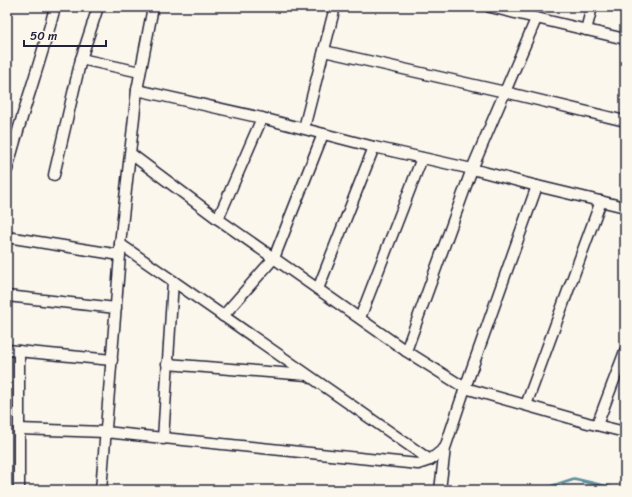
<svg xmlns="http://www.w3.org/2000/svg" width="632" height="497" viewBox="0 0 632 497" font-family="Sriracha,sans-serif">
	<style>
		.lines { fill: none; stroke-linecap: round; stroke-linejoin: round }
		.stream { stroke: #5e8f9e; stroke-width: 3.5 }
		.minor-casing { stroke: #22223b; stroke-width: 13 }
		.minor { stroke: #fbf7ec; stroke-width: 10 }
	</style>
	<rect width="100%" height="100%" fill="#fbf7ec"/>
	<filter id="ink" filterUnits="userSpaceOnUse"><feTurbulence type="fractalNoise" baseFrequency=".025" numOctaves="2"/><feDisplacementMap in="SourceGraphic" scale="8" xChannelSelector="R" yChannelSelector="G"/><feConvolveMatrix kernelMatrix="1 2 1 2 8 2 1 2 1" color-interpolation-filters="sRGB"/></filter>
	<g filter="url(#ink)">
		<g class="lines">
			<polyline class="stream" points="541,490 574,479 621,490"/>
			<g class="minor-casing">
				<g id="minor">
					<polyline points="490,7 625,39"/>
					<polyline points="586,30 592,7"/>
					<polyline points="324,51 505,92 625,121"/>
					<polyline points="81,59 140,72"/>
					<polyline points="137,90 262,118 374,147 472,169 537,186 625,207"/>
					<polyline points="304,128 335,7"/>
					<polyline points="131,154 218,219 406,351 465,388 588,423 625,432"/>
					<path d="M7 170C21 115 41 62 55 7"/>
					<polyline points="54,175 81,59 98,7"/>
					<polyline points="218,219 262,118"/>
					<polyline points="7,237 120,255"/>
					<polyline points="120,244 430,460"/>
					<polyline points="318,289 374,147"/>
					<polyline points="7,296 116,308"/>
					<polyline points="223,316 274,258 323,134"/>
					<polyline points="360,318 422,158"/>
					<polyline points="7,350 112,360"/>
					<polyline points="19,351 19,490"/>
					<polyline points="406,351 472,169 536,19"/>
					<polyline points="167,364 307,375"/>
					<polyline points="526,405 601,201"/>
					<polyline points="597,425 625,351"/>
					<polyline points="19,429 105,432 418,464 430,460 445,448 465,388 537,186"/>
					<polyline points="163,439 173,281"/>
					<polyline points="101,490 120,255 120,244 137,90 153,7"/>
					<polyline points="440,490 445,448"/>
				</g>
			</g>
			<use href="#minor" class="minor"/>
		</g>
	</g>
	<rect width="632" height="497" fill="none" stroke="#fbf7ec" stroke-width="24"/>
	<rect x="12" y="12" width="608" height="473" fill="none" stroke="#22223b" stroke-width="1.5" filter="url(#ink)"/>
	<path d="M24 40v6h82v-6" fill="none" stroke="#22223b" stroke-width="2"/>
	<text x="30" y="40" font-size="12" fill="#22223b" stroke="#fbf7ec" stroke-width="3" paint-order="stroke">50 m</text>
</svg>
